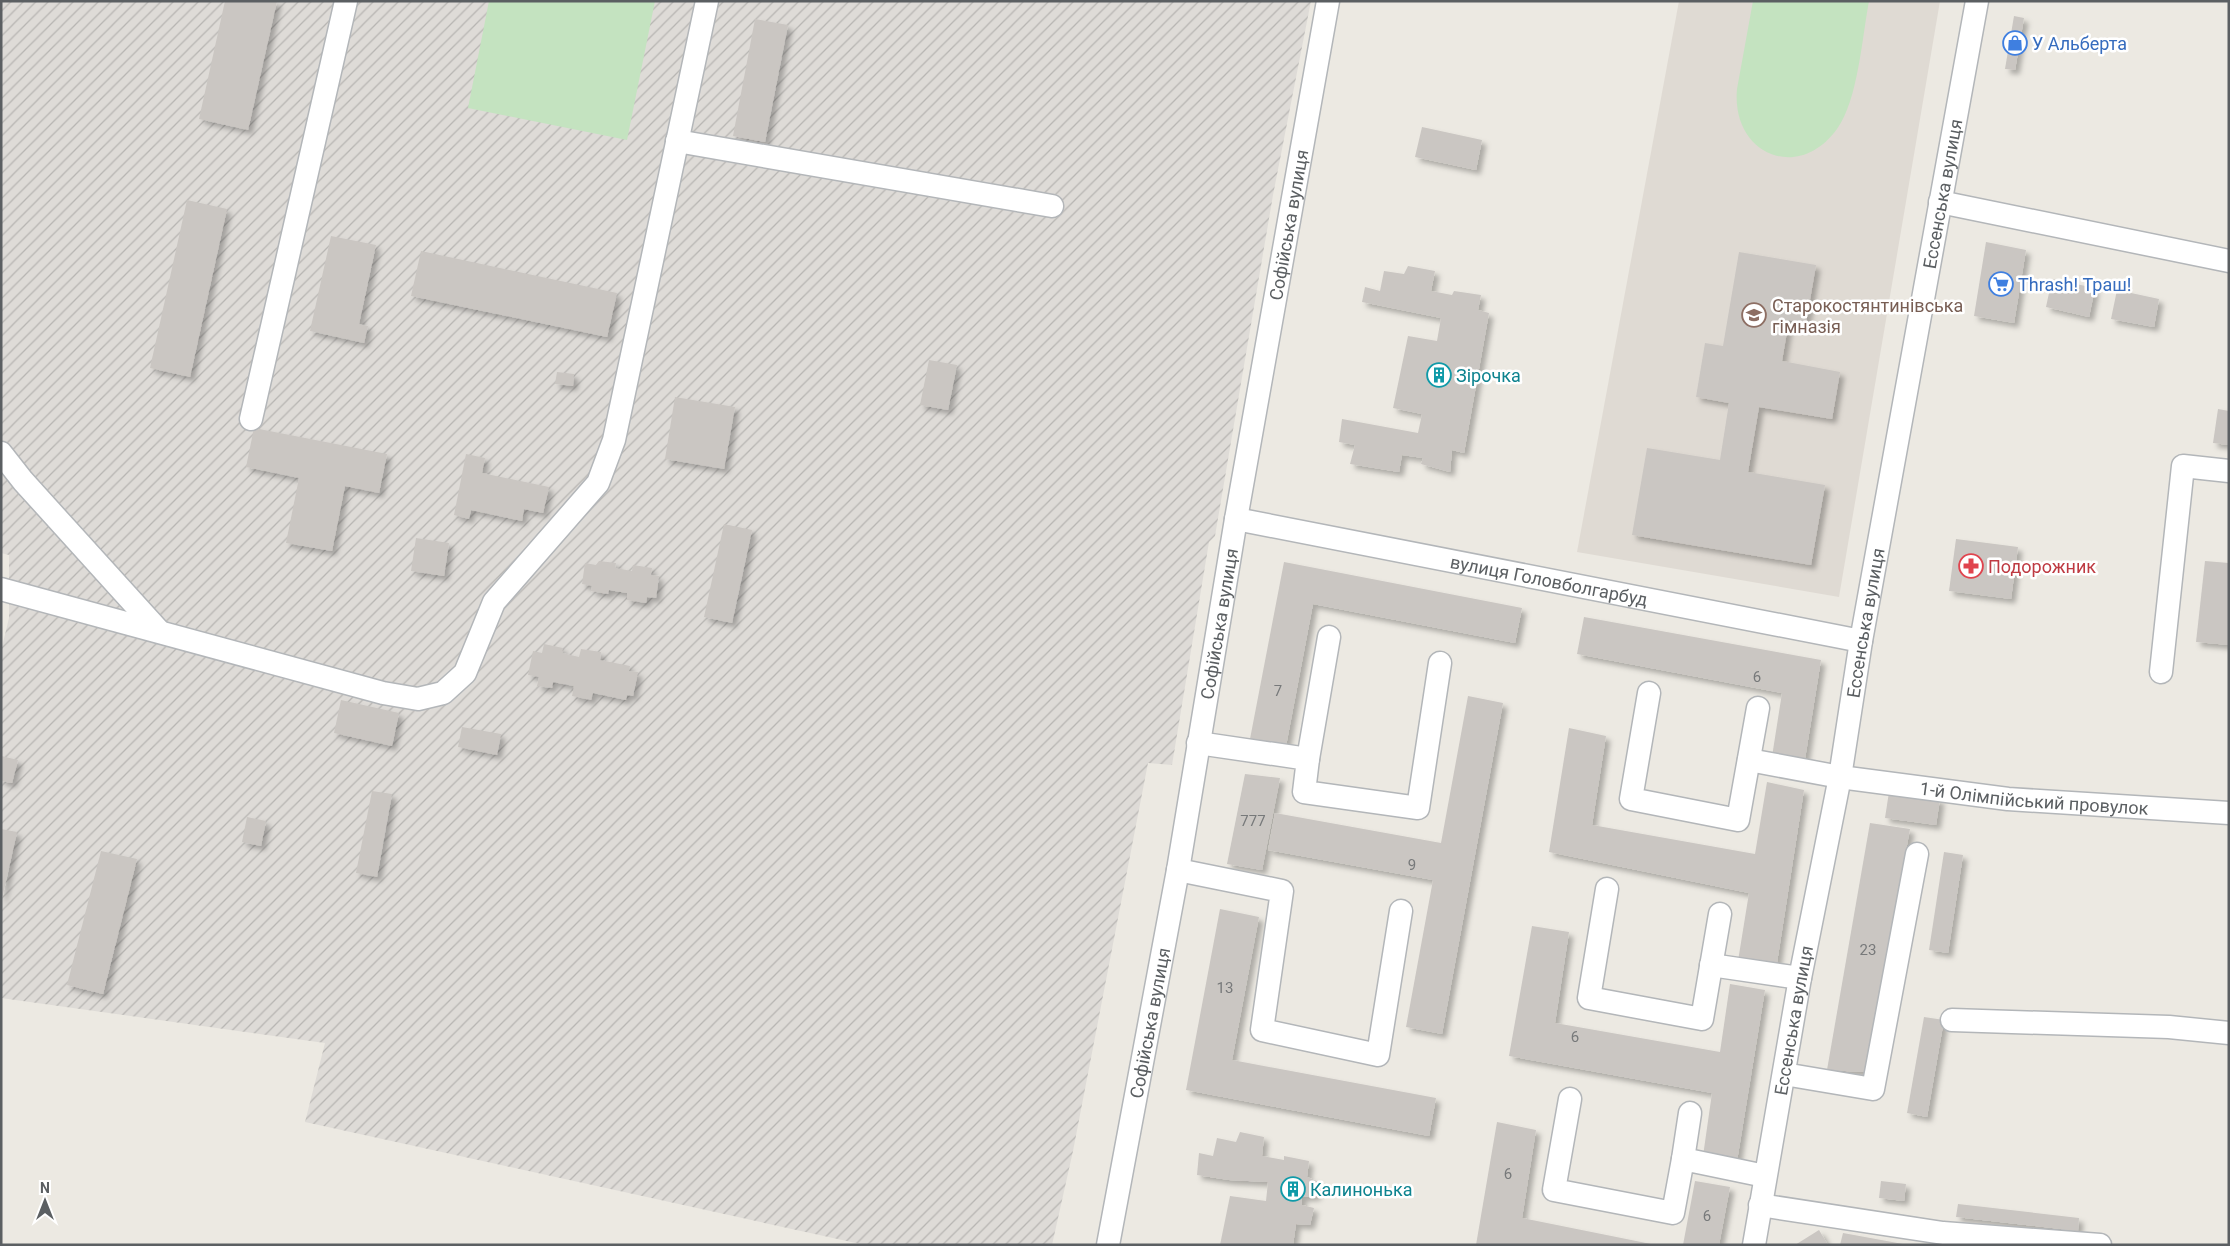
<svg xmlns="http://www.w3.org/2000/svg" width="2230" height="1246" viewBox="0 0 2230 1246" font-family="Roboto,sans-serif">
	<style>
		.industrial { fill: url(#industrial-furrows) }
		.education { fill: #dfdad3 }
		.grass { fill: #c4e3c0 }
		.building { fill: #cac6c2; filter: url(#shadow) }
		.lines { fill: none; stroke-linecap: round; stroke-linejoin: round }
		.minor-casing { stroke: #b3b6b9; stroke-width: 25 }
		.minor { stroke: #fff; stroke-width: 22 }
		.labels { text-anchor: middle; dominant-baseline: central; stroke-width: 5; stroke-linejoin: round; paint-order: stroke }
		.number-label { font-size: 15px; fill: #77797a }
		.shop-label { font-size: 18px; fill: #366cbe; stroke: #fff; text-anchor: start }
		.street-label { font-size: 18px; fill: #5b5f62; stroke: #fff }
		.education-label { font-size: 18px; fill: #785e54; stroke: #fff; text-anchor: start }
		.culture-label { font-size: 18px; fill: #0d838f; stroke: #fff; text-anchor: start }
		.health-label { font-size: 18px; fill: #be3a42; stroke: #fff; text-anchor: start }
	</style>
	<defs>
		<pattern id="industrial-furrows" width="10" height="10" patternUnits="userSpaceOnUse" patternTransform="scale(1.25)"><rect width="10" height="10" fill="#dedbd7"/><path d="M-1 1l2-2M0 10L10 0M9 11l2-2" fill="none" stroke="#b7b5b2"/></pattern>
		<filter id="shadow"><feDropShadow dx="4.5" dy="4.5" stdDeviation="2.5" flood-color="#0004"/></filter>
	</defs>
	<rect width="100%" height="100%" fill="#ece9e2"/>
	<polygon class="industrial" points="1,1 1311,1 1273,195 1215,536 1209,542 1172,765 1148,763 1073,1151 1052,1245 865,1245 305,1122 325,1043 1,998 1,651 9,618 9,555 1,553"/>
	<polygon class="education" points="1679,1 1940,1 1839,597 1577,552"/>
	<g class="grass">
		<polygon points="489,1 655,1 627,140 468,108"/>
		<path d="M1753 1H1869C1862 38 1858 100 1837 129 1798 183 1731 154 1737 89Z"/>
	</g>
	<g class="building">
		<polygon points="225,1 277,1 248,130 199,119"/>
		<polygon points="2014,16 2024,18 2015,70 2005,69"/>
		<polygon points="755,19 788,25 765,142 733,136"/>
		<polygon points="1422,127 1482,140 1476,170 1415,157"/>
		<polygon points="187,200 227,209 190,377 150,368"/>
		<polygon points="331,236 376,245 359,324 368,326 364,343 310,331"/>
		<polygon points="1986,242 2026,250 2014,323 1974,316"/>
		<polygon points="421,251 617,293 607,337 411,296"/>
		<polygon points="1739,252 1816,265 1806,323 1789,320 1782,361 1840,372 1832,419 1759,407 1748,472 1825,485 1811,565 1632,535 1647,448 1720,460 1729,403 1696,397 1705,343 1723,346"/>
		<polygon points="1408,266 1435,271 1431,291 1452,295 1454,291 1481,295 1478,310 1489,313 1464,453 1452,450 1450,472 1421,464 1423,458 1402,455 1399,472 1350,464 1355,445 1339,442 1342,419 1418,433 1422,414 1393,408 1408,336 1437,341 1441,318 1362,302 1365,287 1380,291 1384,271 1404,274"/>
		<polygon points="2052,279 2095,288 2089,317 2046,307"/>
		<polygon points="2117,290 2159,299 2154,327 2111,319"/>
		<polygon points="929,360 957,365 948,410 920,405"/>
		<polygon points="557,372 574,374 573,386 555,384"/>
		<polygon points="675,397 735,407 724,469 665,459"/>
		<polygon points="2218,409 2229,411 2229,445 2213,443"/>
		<polygon points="254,428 387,454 379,493 345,486 332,551 286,543 299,478 246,467"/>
		<polygon points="466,454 485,458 482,473 549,487 543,513 524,509 522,521 471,510 469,519 454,515"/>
		<polygon points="724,524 752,530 732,623 704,617"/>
		<polygon points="416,538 449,543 444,576 411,571"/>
		<polygon points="1956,539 2018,547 2011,599 1949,591"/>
		<polygon points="599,561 616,563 615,568 632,571 633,565 652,568 651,575 659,576 656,598 647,597 646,603 627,600 627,593 609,590 608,594 591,591 592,586 582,584 585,563 596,565"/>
		<polygon points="2205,561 2229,563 2229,645 2196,642"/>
		<polygon points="1284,562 1522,608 1515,643 1313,604 1286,746 1250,739"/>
		<polygon points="1584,617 1821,660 1804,765 1771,763 1782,693 1577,654"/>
		<polygon points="544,644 563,648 562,653 579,657 581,649 601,652 600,660 630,666 629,671 638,672 633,696 627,695 626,700 593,693 591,700 572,696 574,686 553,682 552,688 537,686 539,677 528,675 533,651 542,653"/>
		<polygon points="1468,696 1503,703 1442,1034 1406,1027 1433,880 1268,850 1275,813 1441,843"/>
		<polygon points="341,700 399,713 392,746 334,733"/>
		<polygon points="462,727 501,734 497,755 458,747"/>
		<polygon points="1569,728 1606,736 1592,825 1755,854 1767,782 1804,790 1776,969 1738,961 1749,893 1549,852"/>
		<polygon points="1,756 18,760 12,783 1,781"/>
		<polygon points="1245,774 1280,778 1262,870 1227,864"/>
		<polygon points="372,791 392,794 377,877 356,873"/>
		<polygon points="1889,792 1940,799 1936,825 1885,818"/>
		<polygon points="247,817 266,821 261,846 242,842"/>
		<polygon points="1870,823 1910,829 1864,1072 1827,1070"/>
		<polygon points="1,829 17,832 2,899 1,899"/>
		<polygon points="101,851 137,859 103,994 67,985"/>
		<polygon points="1944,852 1963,855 1948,953 1929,950"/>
		<polygon points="1220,909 1259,917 1232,1060 1436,1098 1429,1136 1186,1090"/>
		<polygon points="1532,926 1569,932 1555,1023 1720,1052 1730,984 1765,990 1736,1167 1703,1156 1712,1093 1509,1056"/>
		<polygon points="1924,1017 1944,1020 1927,1117 1907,1113"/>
		<polygon points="1497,1122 1536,1130 1522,1218 1656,1245 1476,1245"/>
		<polygon points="1240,1132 1264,1137 1262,1156 1284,1160 1284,1156 1309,1161 1307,1177 1319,1182 1316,1196 1302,1197 1302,1205 1314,1208 1310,1225 1296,1224 1293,1245 1220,1245 1230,1196 1266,1201 1268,1182 1229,1180 1197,1175 1199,1153 1213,1156 1217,1138 1236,1142"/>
		<polygon points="1695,1181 1730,1187 1719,1245 1683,1245"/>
		<polygon points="1881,1181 1906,1184 1904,1201 1879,1198"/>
		<polygon points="1958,1204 2079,1218 2078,1231 1956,1217"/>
		<polygon points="1819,1230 1828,1245 1795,1245"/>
		<polygon points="1843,1233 1903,1244 1903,1245 1840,1245"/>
	</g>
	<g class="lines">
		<g class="minor-casing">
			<g id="minor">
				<polyline points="677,141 1052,206"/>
				<polyline points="1940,202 2229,261"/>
				<polyline points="251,419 346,1"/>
				<polyline points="1,453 23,481 158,630"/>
				<path id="s1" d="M1236 519 1861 641"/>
				<polyline points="1,589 383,693 418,699 443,693 465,673 494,602 598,483 614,440 707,1"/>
				<polyline points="2161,672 2183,466 2229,471"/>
				<polyline points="1649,693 1631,799 1738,820 1758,708"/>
				<polyline points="1198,743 1308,759 1304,792 1418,808 1440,663"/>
				<polyline points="1308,759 1329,637"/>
				<path id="s2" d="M1749 760 1840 777 2008 799 2229 813"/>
				<polyline points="1178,870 1282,891 1262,1030 1378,1055 1401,911"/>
				<polyline points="1607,889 1589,998 1702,1019 1720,914"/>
				<polyline points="1711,965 1800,978"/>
				<polyline points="1952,1020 2169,1027 2229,1033"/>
				<polyline points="1784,1074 1873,1089 1917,854"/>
				<polyline points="1570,1099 1554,1190 1673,1213 1683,1159 1765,1176"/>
				<polyline points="1683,1159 1690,1113"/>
				<polyline points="1760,1205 1943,1233 2100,1245"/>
				<path id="s3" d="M1108 1245 1178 870 1236 519 1328 1"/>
				<path id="s4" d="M1754 1245 1800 978 1840 777 1861 641 1977 1"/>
			</g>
		</g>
		<use href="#minor" class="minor"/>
	</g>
	<defs>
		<g id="shop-ring" transform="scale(1.25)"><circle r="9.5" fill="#fff" stroke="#3f7fe0" stroke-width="1.5"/><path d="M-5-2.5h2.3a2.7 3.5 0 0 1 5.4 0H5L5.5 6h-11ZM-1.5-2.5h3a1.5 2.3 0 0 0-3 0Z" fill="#3f7fe0"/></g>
		<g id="supermarket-ring" transform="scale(1.25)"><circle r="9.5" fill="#fff" stroke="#3f7fe0" stroke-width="1.5"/><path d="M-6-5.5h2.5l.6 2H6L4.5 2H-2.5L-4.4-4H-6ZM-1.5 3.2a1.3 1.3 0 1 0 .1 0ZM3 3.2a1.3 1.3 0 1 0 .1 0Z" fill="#3f7fe0"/></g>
		<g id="school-ring" transform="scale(1.25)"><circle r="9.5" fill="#fff" stroke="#8d6e63" stroke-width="1.5"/><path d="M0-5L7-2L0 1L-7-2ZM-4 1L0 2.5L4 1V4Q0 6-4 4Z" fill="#8d6e63"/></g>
		<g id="building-ring" transform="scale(1.25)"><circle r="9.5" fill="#fff" stroke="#0f9aa8" stroke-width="1.5"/><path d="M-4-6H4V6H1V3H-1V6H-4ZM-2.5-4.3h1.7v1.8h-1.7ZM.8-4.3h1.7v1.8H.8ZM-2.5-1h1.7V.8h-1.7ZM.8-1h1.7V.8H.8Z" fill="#0f9aa8"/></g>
		<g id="pharmacy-ring" transform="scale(1.25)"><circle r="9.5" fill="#fff" stroke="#e0444e" stroke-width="1.5"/><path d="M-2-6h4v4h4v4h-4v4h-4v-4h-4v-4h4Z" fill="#e0444e"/></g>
	</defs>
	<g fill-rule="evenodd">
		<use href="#shop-ring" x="2015" y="43"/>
		<use href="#supermarket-ring" x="2001" y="284"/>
		<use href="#school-ring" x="1754" y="315"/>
		<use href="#building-ring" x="1439" y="375"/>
		<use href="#pharmacy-ring" x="1971" y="566"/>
		<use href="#building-ring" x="1293" y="1189"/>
	</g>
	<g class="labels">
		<g class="number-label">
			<text x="1757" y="677">6</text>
			<text x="1278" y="691">7</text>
			<text x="1253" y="821">777</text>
			<text x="1412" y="865">9</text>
			<text x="1868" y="950">23</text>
			<text x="1225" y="988">13</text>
			<text x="1575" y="1037">6</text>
			<text x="1508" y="1174">6</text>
			<text x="1707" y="1216">6</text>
		</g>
		<g class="shop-label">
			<text x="2032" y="43">У Альберта</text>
			<text x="2018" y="284">Thrash! Траш!</text>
		</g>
		<g class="street-label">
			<text stroke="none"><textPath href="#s4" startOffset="1068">Ессенська вулиця</textPath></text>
			<text stroke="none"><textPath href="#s3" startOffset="1036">Софійська вулиця</textPath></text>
			<text stroke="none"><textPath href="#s1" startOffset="319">вулиця Головболгарбуд</textPath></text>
			<text stroke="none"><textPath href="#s3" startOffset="631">Софійська вулиця</textPath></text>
			<text stroke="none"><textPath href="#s4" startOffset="632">Ессенська вулиця</textPath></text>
			<text stroke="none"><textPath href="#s2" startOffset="288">1-й Олімпійський провулок</textPath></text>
			<text stroke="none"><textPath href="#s3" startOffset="226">Софійська вулиця</textPath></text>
			<text stroke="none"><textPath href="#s4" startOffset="228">Ессенська вулиця</textPath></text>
		</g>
		<g class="education-label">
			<text x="1772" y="305">Старокостянтинівська<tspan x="1772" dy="21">гімназія</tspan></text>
		</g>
		<g class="culture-label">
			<text x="1456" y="375">Зірочка</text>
			<text x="1310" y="1189">Калинонька</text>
		</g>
		<g class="health-label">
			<text x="1988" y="566">Подорожник</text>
		</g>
	</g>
	<rect width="2230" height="1246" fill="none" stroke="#5b5f62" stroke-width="5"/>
	<g transform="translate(45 1201)" stroke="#ffffff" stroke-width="4" paint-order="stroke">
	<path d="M0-4L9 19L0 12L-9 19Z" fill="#5b5f62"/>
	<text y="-8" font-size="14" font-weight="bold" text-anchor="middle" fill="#5b5f62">N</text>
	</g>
</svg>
